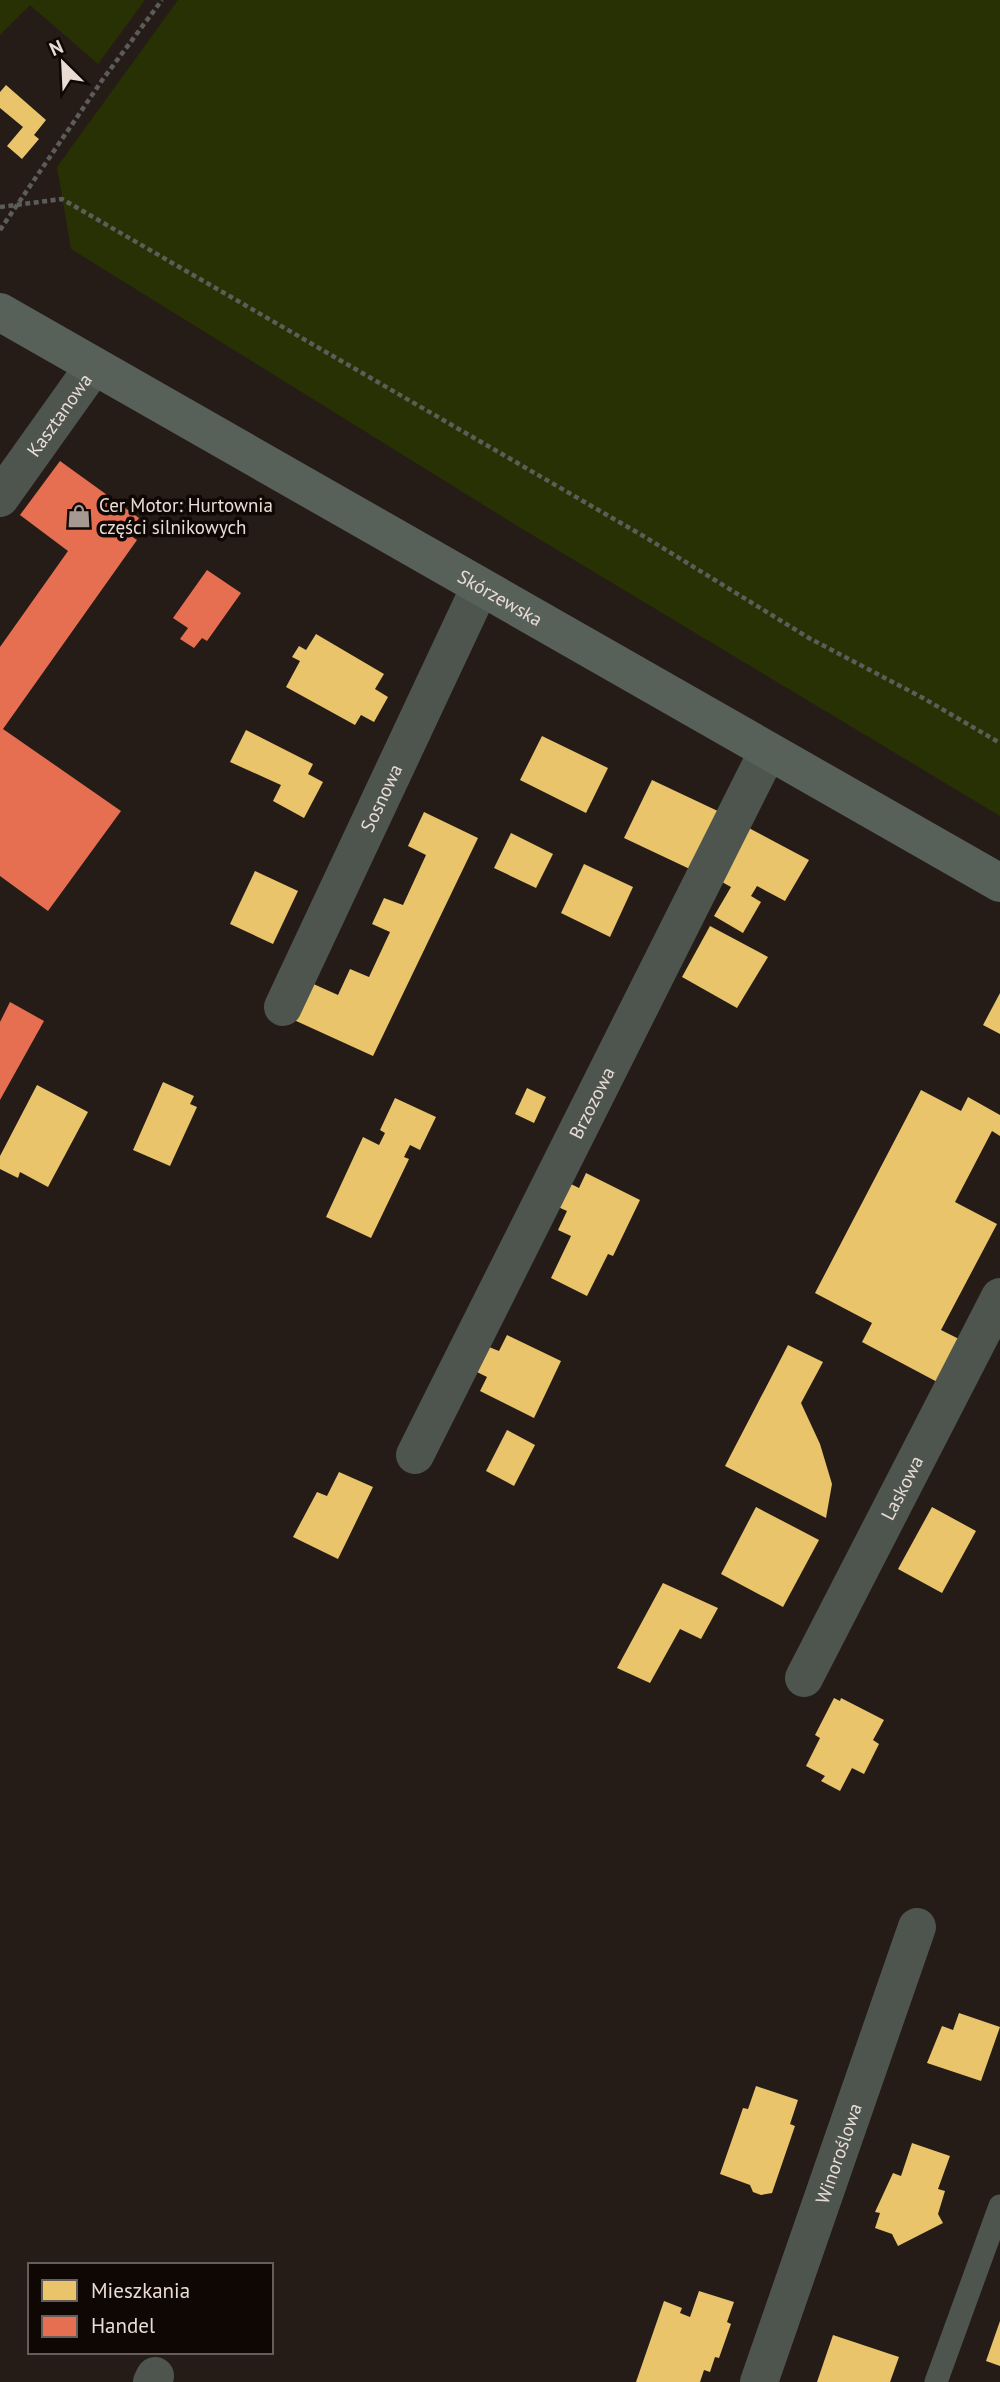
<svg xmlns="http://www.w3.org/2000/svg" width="1000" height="2382" viewBox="0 0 1000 2382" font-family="'PT Sans',sans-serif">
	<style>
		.green { fill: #273103 }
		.homes { fill: #e9c46a }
		.shops { fill: #e76f51 }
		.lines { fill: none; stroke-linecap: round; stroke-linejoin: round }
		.path { stroke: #5c5d59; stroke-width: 4.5; stroke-dasharray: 5 3.5; stroke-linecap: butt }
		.lane { stroke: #4e554f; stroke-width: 23 }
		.street { stroke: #4e554f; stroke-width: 38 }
		.secondary { stroke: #586159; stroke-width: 38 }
		.labels { text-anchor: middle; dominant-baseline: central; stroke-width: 7; stroke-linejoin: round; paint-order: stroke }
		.street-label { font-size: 19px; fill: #e9dcd5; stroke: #0f0704 }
		.poi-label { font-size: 19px; fill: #e9dcd5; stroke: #0f0704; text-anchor: start }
	</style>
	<rect width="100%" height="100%" fill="#261c17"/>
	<g class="green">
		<polygon points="0,0 145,0 98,64 30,5 0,35"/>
		<polygon points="178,0 1000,0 1000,816 519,527 71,249 57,167"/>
	</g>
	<g class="homes">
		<polygon points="6,85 46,120 34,135 39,139 22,159 7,146 23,127 0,108 0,92"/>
		<polygon points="316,634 384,674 375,689 388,697 374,722 361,715 355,725 286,687 300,661 292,657 299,646 306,650"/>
		<polygon points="246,730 313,764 308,774 323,782 304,818 273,801 281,785 230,762"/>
		<polygon points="542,736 608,768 586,813 520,780"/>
		<polygon points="652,780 722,813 694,871 624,838"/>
		<polygon points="424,812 478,838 373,1056 294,1020 309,982 338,995 350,969 369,977 390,932 372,924 384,898 403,905 426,855 408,846"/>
		<polygon points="745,826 809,860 785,901 757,886 751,896 761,902 743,933 714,916 731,887 722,882"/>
		<polygon points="511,833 553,854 536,888 494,868"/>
		<polygon points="584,864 633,887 610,937 561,913"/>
		<polygon points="255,871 298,891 273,944 230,924"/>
		<polygon points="710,926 768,957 737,1008 682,977"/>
		<polygon points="1000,993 1000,1034 983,1025"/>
		<polygon points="163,1082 194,1096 190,1104 197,1107 170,1166 133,1150"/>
		<polygon points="37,1085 88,1112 48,1187 20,1172 18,1178 0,1169 0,1156"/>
		<polygon points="527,1088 546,1097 534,1123 515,1114"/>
		<polygon points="921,1090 961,1111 968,1097 1000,1115 1000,1136 992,1131 955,1202 997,1224 941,1330 963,1341 941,1384 862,1342 872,1323 815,1293"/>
		<polygon points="395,1098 436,1117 420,1150 410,1145 404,1157 409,1159 371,1238 326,1217 363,1137 379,1145 385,1133 380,1130"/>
		<polygon points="586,1173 640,1200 613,1256 608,1254 587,1296 551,1278 571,1236 558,1230 567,1211 558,1207 569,1183 579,1188"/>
		<polygon points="507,1335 561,1361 534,1418 480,1391 487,1377 477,1372 489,1347 499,1351"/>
		<polygon points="788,1345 823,1362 801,1403 820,1444 832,1484 826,1518 725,1466"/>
		<polygon points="507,1430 535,1445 514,1486 486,1471"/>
		<polygon points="339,1472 373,1487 338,1559 293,1537 317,1492 327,1496"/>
		<polygon points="756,1507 819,1540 783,1607 721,1574"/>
		<polygon points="932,1507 976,1531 942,1593 898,1569"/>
		<polygon points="663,1583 718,1608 701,1639 680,1629 650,1683 617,1668"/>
		<polygon points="834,1698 840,1701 841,1698 884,1720 873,1740 879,1744 864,1774 852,1768 840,1791 821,1781 825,1776 806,1766 820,1738 815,1735"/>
		<polygon points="959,2013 1000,2027 981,2081 927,2063 942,2026 953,2030"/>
		<polygon points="756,2086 798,2100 790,2124 795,2126 772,2193 761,2195 753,2192 750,2185 720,2174 743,2108 748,2109"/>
		<polygon points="912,2143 950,2156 938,2189 945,2191 938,2214 943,2223 898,2246 892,2234 875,2228 880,2213 875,2212 893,2173 901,2176"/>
		<polygon points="699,2291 734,2302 727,2322 731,2324 719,2358 715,2357 710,2372 704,2370 700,2382 636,2382 664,2301 682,2308 680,2313 690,2317"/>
		<polygon points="1000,2321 1000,2366 986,2361"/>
		<polygon points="833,2335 899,2357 890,2382 817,2382"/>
	</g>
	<g class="shops">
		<polygon points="60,461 139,518 128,534 137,540 3,729 121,811 48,911 0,876 0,647 68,551 20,515"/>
		<polygon points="207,570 241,593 207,641 202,638 194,648 180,639 188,628 173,618"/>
		<polygon points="10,1002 44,1021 0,1100 0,1022"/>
	</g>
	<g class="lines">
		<g class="path">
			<polyline points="0,207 62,199 645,537 809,638 923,698 1000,743"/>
			<polyline points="0,230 103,79 162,0"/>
		</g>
		<polyline class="lane" points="936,2382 1000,2206"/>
		<g class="street">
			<path id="s1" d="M0 498 94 366"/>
			<path id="s2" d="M283 1007 480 587"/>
			<path id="s3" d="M415 1455 768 751"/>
			<path id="s4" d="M804 1678 1000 1297"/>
			<polyline points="152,2382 155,2376"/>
			<path id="s5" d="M759 2382 917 1927"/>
		</g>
		<path class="secondary" id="s6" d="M0 312 1000 883"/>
	</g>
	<defs>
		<g id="shop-bare" transform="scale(1.89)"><path d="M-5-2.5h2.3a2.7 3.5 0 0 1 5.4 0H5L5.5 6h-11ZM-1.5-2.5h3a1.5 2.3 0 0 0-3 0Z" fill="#a59992" stroke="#0f0704" stroke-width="2.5" paint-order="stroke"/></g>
	</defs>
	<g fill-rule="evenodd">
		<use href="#shop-bare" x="79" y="516"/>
	</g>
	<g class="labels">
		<g class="street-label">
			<text stroke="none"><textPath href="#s1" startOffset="102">Kasztanowa</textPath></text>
			<text stroke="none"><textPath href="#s6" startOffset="576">Skórzewska</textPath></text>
			<text stroke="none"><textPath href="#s2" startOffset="231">Sosnowa</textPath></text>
			<text stroke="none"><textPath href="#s3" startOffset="394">Brzozowa</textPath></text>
			<text stroke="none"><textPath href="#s4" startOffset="214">Laskowa</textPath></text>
			<text stroke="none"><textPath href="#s5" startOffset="242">Winoroślowa</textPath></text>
		</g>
		<g class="poi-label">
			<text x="99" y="505">Cer Motor: Hurtownia<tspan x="99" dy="22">części silnikowych</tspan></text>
		</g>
	</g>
	<rect x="28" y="2263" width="245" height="91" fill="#0f0704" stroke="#665c58" stroke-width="2"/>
	<rect x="42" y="2280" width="35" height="21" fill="#e9c46a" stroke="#665c58" stroke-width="2"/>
	<text x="91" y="2298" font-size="21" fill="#e9dcd5">Mieszkania</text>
	<rect x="42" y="2316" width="35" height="21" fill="#e76f51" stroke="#665c58" stroke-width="2"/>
	<text x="91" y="2333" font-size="21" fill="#e9dcd5">Handel</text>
	<g transform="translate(63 63) rotate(336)" stroke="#0f0704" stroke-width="5" paint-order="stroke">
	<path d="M0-5L12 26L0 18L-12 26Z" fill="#e9dcd5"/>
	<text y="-10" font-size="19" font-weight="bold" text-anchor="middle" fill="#e9dcd5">N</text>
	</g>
</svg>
